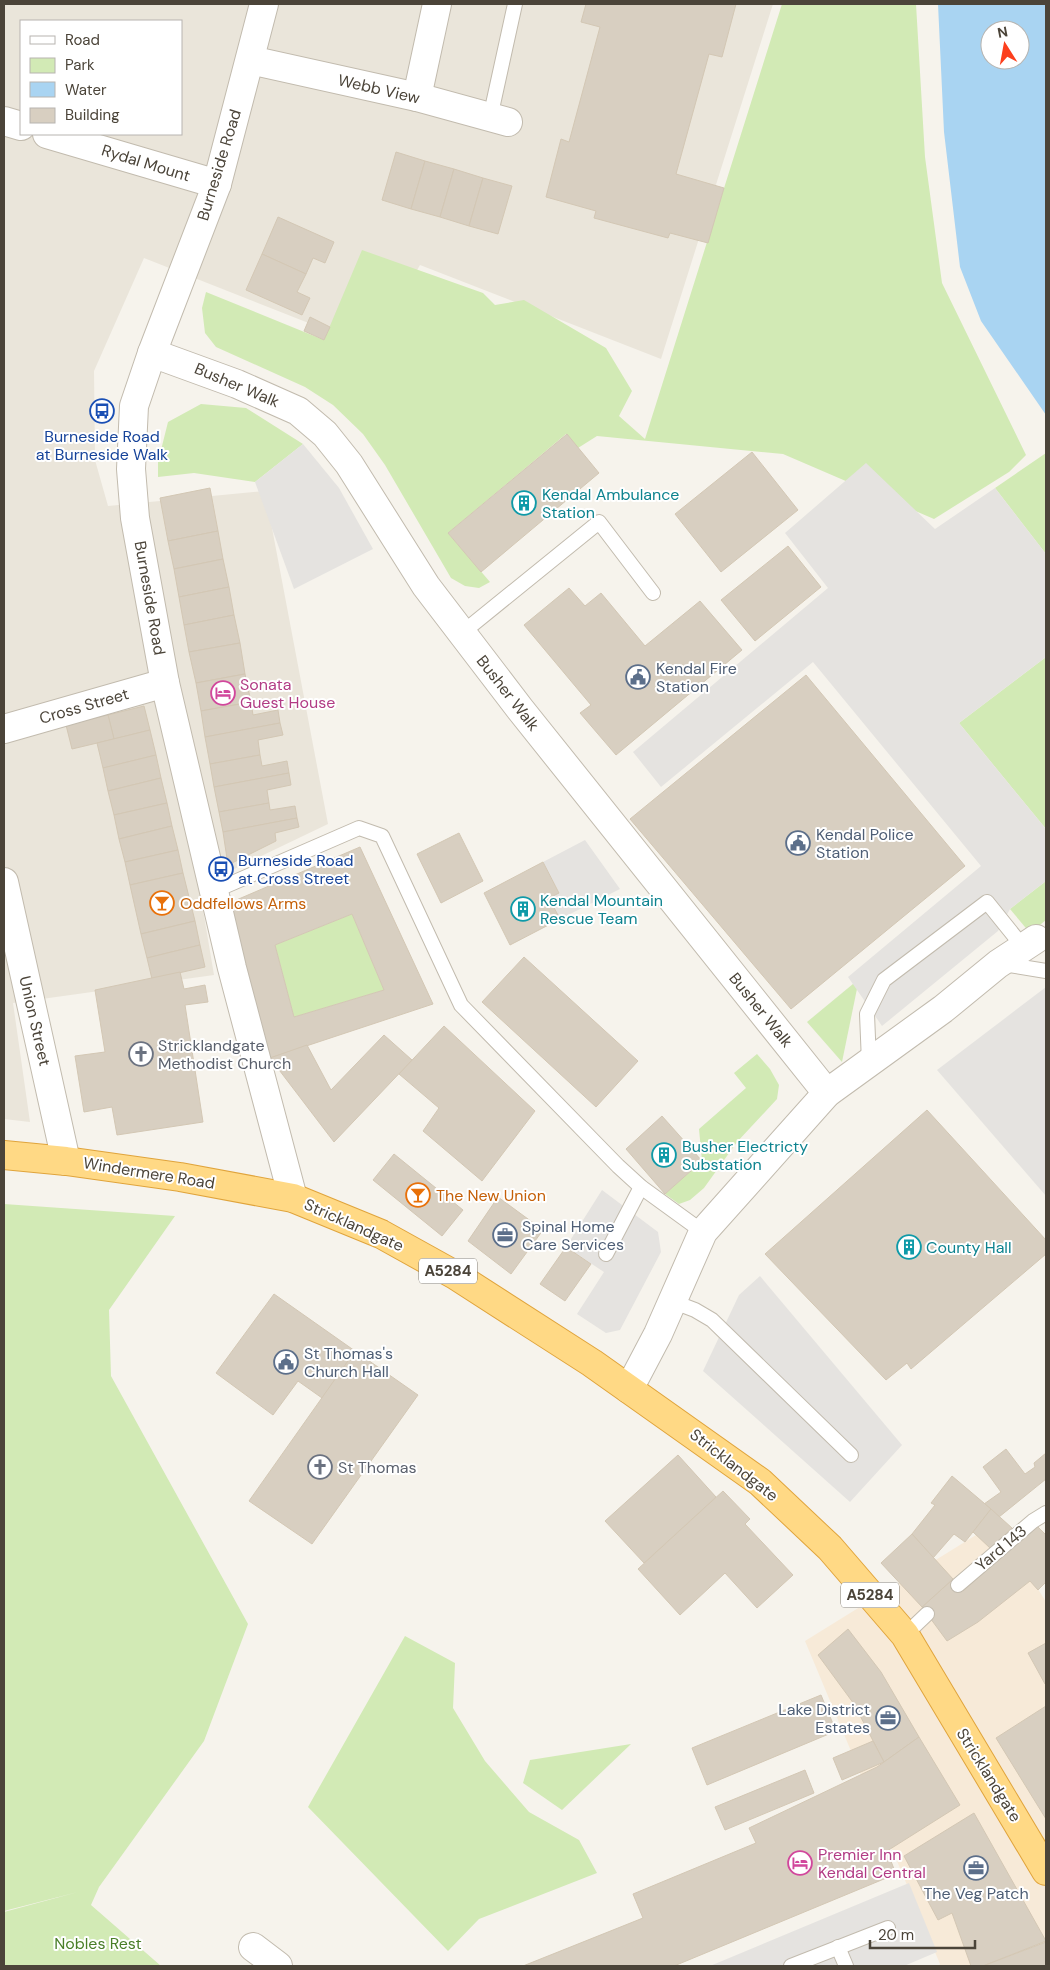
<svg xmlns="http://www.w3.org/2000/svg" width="1050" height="1970" viewBox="0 0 1050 1970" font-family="'DM Sans',sans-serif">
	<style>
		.residential { fill: #eae5da; fill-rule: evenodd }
		.commercial { fill: #f7ead8 }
		.green { fill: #d2eab5 }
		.parking { fill: #e5e3e0 }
		.water { fill: #a9d4f2; fill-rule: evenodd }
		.building { fill: #d8cfc1; stroke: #d3c7b4; fill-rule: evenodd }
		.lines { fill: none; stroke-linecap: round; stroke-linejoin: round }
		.service-casing { stroke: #c2bbae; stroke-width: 16 }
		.minor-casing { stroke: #c2bbae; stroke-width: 30 }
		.tertiary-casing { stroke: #c2bbae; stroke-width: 30 }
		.trunk-casing { stroke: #e0a43c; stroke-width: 30 }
		.service { stroke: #fff; stroke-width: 14 }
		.minor { stroke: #fff; stroke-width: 28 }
		.tertiary { stroke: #fff; stroke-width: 28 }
		.trunk { stroke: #ffd985; stroke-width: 28 }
		.labels { text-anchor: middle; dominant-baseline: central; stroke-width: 4; stroke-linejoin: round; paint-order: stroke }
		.shield { fill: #fff; stroke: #817c74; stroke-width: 1 }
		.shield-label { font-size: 15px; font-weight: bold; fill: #4b4439 }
		.street-label { font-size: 16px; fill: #4b4439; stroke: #fff }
		.transit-label { font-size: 16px; fill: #164399; stroke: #fff }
		.culture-label { font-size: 16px; fill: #0d838f; stroke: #fff; text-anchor: start }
		.service-label { font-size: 16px; fill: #4e5e75; stroke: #fff; text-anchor: start }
		.hotel-label { font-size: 16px; fill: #b23c85; stroke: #fff; text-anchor: start }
		.food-label { font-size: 16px; fill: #c56008; stroke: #fff; text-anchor: start }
		.worship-label { font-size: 16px; fill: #5b616d; stroke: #fff; text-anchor: start }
		.park-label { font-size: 16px; fill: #4a7f2a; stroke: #fff }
	</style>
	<rect width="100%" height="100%" fill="#f6f3ec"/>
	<path class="residential" d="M4 4H773L661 359 420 265 372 348 144 258 94 371 95 460 108 506 265 491 328 824 199 886 214 975 13 1003 30 1122 4 1119ZM21 21H181V134H21Z"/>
	<polygon class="commercial" points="997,1522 1046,1602 1046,1966 939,1966 940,1964 805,1641"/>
	<g class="green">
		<polygon points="782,4 916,4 925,157 942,283 1026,455 1009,472 934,519 783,454 597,436 578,448 566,434 448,533 490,582 479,588 465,586 451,578 385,465 363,434 333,405 305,387 216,347 205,333 202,308 206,292 324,340 362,250 483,293 495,305 524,300 606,348 632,391 619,416 645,439"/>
		<polygon points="201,404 246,408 303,444 255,482 194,473 158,477 158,462 168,422"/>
		<polygon points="1046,453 1046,554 995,488"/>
		<polygon points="1046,657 1046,829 959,723"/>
		<polygon points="1046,881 1046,920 1030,933 1010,909"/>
		<polygon points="352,914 384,990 294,1017 275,945"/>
		<polygon points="859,979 842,1062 807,1022"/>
		<polygon points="757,1054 770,1069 779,1085 777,1099 737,1142 704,1188 690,1200 679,1204 665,1194 702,1161 699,1129 746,1088 734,1073"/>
		<polygon points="4,1204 175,1216 109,1310 111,1376 248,1624 204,1741 99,1887 91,1905 161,1966 4,1966 4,1912 78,1892 4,1911"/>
		<polygon points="405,1636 455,1663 453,1708 485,1761 529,1812 579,1840 597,1873 479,1919 448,1951 308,1807"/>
		<polygon points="631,1744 562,1810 523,1783 530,1760"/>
	</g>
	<g class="parking">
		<polygon points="303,444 339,488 373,549 294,589 255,482"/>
		<polygon points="866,463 935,529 995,488 1046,554 1046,657 959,723 1046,829 1046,881 1010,909 998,931 882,1026 848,977 981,866 813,662 661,787 633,752 828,588 785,533"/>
		<polygon points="585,840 620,889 560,919 549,898 559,892 543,862"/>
		<polygon points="1046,987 1046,1196 937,1070"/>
		<polygon points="602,1190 658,1232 661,1252 620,1330 606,1333 577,1314 604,1272 566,1247"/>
		<polygon points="760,1276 902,1445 850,1502 703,1371 739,1295"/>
		<polygon points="909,1883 937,1952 904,1966 710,1966"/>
	</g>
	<path class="water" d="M938 4H1046V415L981 321 960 267 944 132ZM990 30H1020V60H990Z"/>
	<g class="building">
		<polygon points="586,4 736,4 722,57 709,54 676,174 724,188 708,243 670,233 668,238 594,218 596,211 546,197 561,139 569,142 600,27 581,22"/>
		<polygon points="396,152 425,161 411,209 382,200"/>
		<polygon points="425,161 454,169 440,217 411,209"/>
		<polygon points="454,169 483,178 469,226 440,217"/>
		<polygon points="483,178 512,186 498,234 469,226"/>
		<polygon points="278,217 334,242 325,263 313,258 306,274 262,254"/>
		<polygon points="262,254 306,274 297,292 310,298 302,315 246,290"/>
		<polygon points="310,317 330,327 324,340 304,331"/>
		<polygon points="567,434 599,473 481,572 448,533"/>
		<polygon points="752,452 798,510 721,572 675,514"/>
		<polygon points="210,488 218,531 168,541 160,498"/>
		<polygon points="218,531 223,559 174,569 168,541"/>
		<polygon points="788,546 821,587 755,641 721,600"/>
		<polygon points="223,559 229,587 179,597 174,569"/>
		<polygon points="229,587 234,615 184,625 179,597"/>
		<polygon points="569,588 585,606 601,593 645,646 700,601 742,650 616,755 580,713 591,705 524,625"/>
		<polygon points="234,615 240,643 189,652 184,625"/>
		<polygon points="240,643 245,674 196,683 189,652"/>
		<polygon points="245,674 251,702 201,711 196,683"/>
		<polygon points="806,675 965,866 791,1009 630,819"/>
		<polygon points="251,702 253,715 278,710 280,723 205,737 201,711"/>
		<polygon points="144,706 150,730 114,739 108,715"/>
		<polygon points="108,715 114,739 72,749 66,725"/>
		<polygon points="280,723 283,735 258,740 260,755 210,764 205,737"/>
		<polygon points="150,730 156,755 103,768 97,743"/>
		<polygon points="156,755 161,778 108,791 103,768"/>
		<polygon points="260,755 262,766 287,761 289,773 214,787 210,764"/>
		<polygon points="289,773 291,785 267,790 269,803 219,812 214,787"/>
		<polygon points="161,778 167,803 114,815 108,791"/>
		<polygon points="167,803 172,826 119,839 114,815"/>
		<polygon points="269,803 270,810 295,806 297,818 223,832 219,812"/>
		<polygon points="297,818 299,827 275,833 276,841 228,865 223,832"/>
		<polygon points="172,826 178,850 125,862 119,839"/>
		<polygon points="459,833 483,881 441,903 417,854"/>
		<path d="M360 847 433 1004 270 1058 227 904ZM352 914 384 990 294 1017 275 945Z"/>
		<polygon points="178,850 183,873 130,885 125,862"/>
		<polygon points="543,862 559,893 549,898 560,919 510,945 484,893"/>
		<polygon points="183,873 195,921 141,934 130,885"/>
		<polygon points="195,921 200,945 147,958 141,934"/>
		<polygon points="200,945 205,967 152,979 147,958"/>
		<polygon points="524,957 638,1061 596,1107 482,1002"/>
		<polygon points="180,972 184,989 205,985 208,1002 185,1005 203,1122 117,1135 112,1107 84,1112 75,1056 105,1052 95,990"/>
		<polygon points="444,1026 535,1111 482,1181 423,1131 439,1108 399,1074"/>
		<polygon points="384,1035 412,1060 334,1142 270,1058 307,1045 331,1090"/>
		<polygon points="927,1110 1046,1240 1046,1254 911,1369 907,1363 886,1380 765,1254"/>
		<polygon points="662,1116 702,1161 665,1194 626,1149"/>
		<polygon points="394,1154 463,1210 442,1236 373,1180"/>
		<polygon points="498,1197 543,1230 511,1274 468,1241"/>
		<polygon points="566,1247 591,1264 565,1301 540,1284"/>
		<polygon points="274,1294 355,1351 322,1398 298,1381 273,1415 216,1373"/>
		<polygon points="355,1351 418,1395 312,1544 249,1501"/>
		<polygon points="1006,1449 1025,1474 1035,1467 1034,1463 1046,1453 1046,1479 999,1517 984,1504 1001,1492 983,1467"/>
		<polygon points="678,1455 716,1497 644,1563 605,1521"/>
		<polygon points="952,1476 991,1509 965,1542 954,1534 933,1558 912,1534 935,1505 931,1503"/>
		<polygon points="723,1491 750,1519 745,1524 793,1575 757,1608 725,1573 680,1615 638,1569"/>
		<polygon points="991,1509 1012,1528 990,1548 973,1532"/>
		<polygon points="1037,1526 1046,1535 1046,1582 1038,1590 1030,1581 978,1622 947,1641 922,1607 953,1579 963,1591"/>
		<polygon points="912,1534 953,1579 922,1607 881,1563"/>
		<polygon points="848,1629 881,1672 919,1737 884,1762 854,1704 818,1655"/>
		<polygon points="1046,1643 1046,1683 1045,1684 1028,1653"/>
		<polygon points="821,1695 836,1731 707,1785 692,1748"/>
		<polygon points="1046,1706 1046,1819 996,1738"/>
		<polygon points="919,1737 960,1805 887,1851 896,1874 674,1966 523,1966 643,1918 633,1894 756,1843 749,1828 877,1767"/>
		<polygon points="873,1741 884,1762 842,1780 833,1758"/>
		<polygon points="805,1770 814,1793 725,1830 715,1807"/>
		<polygon points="974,1813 1046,1941 983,1966 971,1966 952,1913 938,1920 904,1856"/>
		<polygon points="1046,1942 1046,1966 983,1966"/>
	</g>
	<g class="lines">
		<g class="service-casing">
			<g id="service">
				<polyline points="490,118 515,4"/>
				<polyline points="462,633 599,522 653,593"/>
				<polyline points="214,891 359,828 382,836 461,1005 618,1166 641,1187 703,1232"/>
				<polyline points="1003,964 1046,971"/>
				<polyline points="869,1062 867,1014 884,980 987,902 1024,948"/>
				<polyline points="606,1254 641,1187"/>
				<polyline points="674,1302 695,1310 712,1320 851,1455"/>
				<polyline points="958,1585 1033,1521 1046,1513"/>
				<polyline points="905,1635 927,1614"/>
				<polyline points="838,1947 846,1966"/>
				<polyline points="791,1966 888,1928"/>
			</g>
		</g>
		<g class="minor-casing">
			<g id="minor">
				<polyline points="250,60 417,97 508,122"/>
				<polyline points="417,97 437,4"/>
				<polyline points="4,121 21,126"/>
				<polyline points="47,134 217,184"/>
				<polyline points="152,353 237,384 298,411 325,434 349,464 426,586 520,709 827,1093"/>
				<polyline points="4,729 165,683"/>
				<polyline points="4,882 66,1161"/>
				<polyline points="629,1389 658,1334 703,1232 827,1093 943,1009 998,964 1036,939"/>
				<polyline points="253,1947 278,1966"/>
			</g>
		</g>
		<g class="tertiary-casing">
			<polyline id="tertiary" points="264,4 217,184 152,353 134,406 131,469 135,518 165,683 232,968 293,1198"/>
		</g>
		<g class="trunk-casing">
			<polyline id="trunk" points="4,1155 66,1161 180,1177 293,1198 381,1234 455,1275 592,1363 760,1482 830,1548 905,1635 1046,1871"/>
		</g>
		<use href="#service" class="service"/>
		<use href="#minor" class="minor"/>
		<use href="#tertiary" class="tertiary"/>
		<use href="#trunk" class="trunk"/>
	</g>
	<defs>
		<g id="bus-ring" transform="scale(1.25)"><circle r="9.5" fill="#fff" stroke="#1a4fb4" stroke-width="1.5"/><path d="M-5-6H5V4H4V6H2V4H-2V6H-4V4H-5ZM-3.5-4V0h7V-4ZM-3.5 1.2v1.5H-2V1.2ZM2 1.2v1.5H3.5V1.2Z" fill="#1a4fb4"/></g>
		<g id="building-ring" transform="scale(1.25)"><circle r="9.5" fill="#fff" stroke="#0f9aa8" stroke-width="1.5"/><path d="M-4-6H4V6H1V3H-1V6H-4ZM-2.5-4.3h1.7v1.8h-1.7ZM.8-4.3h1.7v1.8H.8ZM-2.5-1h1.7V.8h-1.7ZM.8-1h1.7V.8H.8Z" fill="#0f9aa8"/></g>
		<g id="civic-ring" transform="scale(1.25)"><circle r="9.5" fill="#fff" stroke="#5c6f8a" stroke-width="1.5"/><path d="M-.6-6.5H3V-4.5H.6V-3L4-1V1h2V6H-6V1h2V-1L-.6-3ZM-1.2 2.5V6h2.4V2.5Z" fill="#5c6f8a"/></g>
		<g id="hotel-ring" transform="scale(1.25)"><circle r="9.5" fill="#fff" stroke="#d1479c" stroke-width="1.5"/><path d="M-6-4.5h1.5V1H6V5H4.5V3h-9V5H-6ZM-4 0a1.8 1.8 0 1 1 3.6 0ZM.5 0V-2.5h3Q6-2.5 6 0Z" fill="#d1479c"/></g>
		<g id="bar-ring" transform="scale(1.25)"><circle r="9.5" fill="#fff" stroke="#e8710a" stroke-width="1.5"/><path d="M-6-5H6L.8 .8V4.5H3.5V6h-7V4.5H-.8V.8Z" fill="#e8710a"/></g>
		<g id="church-ring" transform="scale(1.25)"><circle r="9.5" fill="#fff" stroke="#6b7280" stroke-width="1.5"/><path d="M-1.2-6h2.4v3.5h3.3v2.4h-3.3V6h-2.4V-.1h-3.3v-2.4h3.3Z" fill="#6b7280"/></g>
		<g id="office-ring" transform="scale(1.25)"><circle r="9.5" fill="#fff" stroke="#5c6f8a" stroke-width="1.5"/><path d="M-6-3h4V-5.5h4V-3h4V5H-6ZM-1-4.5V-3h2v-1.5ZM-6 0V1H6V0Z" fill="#5c6f8a"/></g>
	</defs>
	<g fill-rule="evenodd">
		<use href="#bus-ring" x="102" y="411"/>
		<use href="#building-ring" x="524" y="503"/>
		<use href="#civic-ring" x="638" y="677"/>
		<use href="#hotel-ring" x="223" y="693"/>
		<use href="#civic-ring" x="798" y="843"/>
		<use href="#bus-ring" x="221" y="869"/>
		<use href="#bar-ring" x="162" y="903"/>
		<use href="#building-ring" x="523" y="909"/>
		<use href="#church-ring" x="141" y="1054"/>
		<use href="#building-ring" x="664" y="1155"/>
		<use href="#bar-ring" x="418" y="1195"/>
		<use href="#office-ring" x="505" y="1235"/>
		<use href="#building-ring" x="909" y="1247"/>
		<use href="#civic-ring" x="286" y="1362"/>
		<use href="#church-ring" x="320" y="1467"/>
		<use href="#office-ring" x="888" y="1718"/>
		<use href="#hotel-ring" x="800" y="1863"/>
		<use href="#office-ring" x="976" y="1868"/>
	</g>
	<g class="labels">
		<g class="shield">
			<rect x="419" y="1258.5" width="58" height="25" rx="4"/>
			<rect x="841" y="1582.5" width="58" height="25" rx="4"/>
		</g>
		<g class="shield-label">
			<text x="448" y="1271">A5284</text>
			<text x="870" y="1595">A5284</text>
		</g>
		<g class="street-label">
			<text transform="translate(379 89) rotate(13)">Webb View</text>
			<text transform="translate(146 163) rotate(17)">Rydal Mount</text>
			<text transform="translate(219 165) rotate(-73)">Burneside Road</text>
			<text transform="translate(237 385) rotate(23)">Busher Walk</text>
			<text transform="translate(150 598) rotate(80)">Burneside Road</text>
			<text transform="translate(508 693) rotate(52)">Busher Walk</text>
			<text transform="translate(84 706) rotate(-16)">Cross Street</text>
			<text transform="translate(761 1010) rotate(51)">Busher Walk</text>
			<text transform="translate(35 1021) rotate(77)">Union Street</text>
			<text transform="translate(149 1173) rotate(9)">Windermere Road</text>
			<text transform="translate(354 1225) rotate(24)">Stricklandgate</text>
			<text transform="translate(734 1465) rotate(38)">Stricklandgate</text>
			<text transform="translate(1001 1548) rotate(-40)">Yard 143</text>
			<text transform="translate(989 1775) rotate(58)">Stricklandgate</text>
		</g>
		<g class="transit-label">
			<text x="102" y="436">Burneside Road<tspan x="102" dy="18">at Burneside Walk</tspan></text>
			<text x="238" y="860" text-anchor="start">Burneside Road<tspan x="238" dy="18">at Cross Street</tspan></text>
		</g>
		<g class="culture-label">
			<text x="542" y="494">Kendal Ambulance<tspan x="542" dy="18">Station</tspan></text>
			<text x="540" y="900">Kendal Mountain<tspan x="540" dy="18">Rescue Team</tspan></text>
			<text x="682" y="1146">Busher Electricty<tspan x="682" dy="18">Substation</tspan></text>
			<text x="926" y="1247">County Hall</text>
		</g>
		<g class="service-label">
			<text x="656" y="668">Kendal Fire<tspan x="656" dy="18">Station</tspan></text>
			<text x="816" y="834">Kendal Police<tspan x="816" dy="18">Station</tspan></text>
			<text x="522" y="1226">Spinal Home<tspan x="522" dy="18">Care Services</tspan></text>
			<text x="304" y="1353">St Thomas's<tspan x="304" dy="18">Church Hall</tspan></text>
			<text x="870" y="1709" text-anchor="end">Lake District<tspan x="870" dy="18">Estates</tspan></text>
			<text x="976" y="1893" text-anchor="middle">The Veg Patch</text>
		</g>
		<g class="hotel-label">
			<text x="240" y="684">Sonata<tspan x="240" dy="18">Guest House</tspan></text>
			<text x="818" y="1854">Premier Inn<tspan x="818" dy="18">Kendal Central</tspan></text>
		</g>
		<g class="food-label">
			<text x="180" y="903">Oddfellows Arms</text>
			<text x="436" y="1195">The New Union</text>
		</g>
		<g class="worship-label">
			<text x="158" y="1045">Stricklandgate<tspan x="158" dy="18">Methodist Church</tspan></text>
			<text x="338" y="1467">St Thomas</text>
		</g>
		<g class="park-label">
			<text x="98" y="1943">Nobles Rest</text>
		</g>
	</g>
	<rect width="1050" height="1970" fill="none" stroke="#4b4439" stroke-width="10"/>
	<rect x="20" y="20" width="162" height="115" fill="#ffffff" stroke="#b7b4b0"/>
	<rect x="30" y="36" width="25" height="8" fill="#ffffff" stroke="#b7b4b0"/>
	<text x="65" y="45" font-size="15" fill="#4b4439">Road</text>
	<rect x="30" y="58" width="25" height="15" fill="#d2eab5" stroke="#b7b4b0"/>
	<text x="65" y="70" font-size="15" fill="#4b4439">Park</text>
	<rect x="30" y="82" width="25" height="15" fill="#a9d4f2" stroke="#b7b4b0"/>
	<text x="65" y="95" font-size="15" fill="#4b4439">Water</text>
	<rect x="30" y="108" width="25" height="15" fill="#d8cfc1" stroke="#b7b4b0"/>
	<text x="65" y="120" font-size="15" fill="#4b4439">Building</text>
	<g transform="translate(1005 45) rotate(349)"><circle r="24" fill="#ffffff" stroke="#b7b4b0"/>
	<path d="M0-4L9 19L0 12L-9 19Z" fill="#fc3f1d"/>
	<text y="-8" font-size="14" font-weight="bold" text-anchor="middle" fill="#4b4439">N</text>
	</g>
	<path d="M870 1940v8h105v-8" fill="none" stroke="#4b4439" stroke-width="2.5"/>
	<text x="878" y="1940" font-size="15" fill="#4b4439" stroke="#ffffff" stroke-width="4" paint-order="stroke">20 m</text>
</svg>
